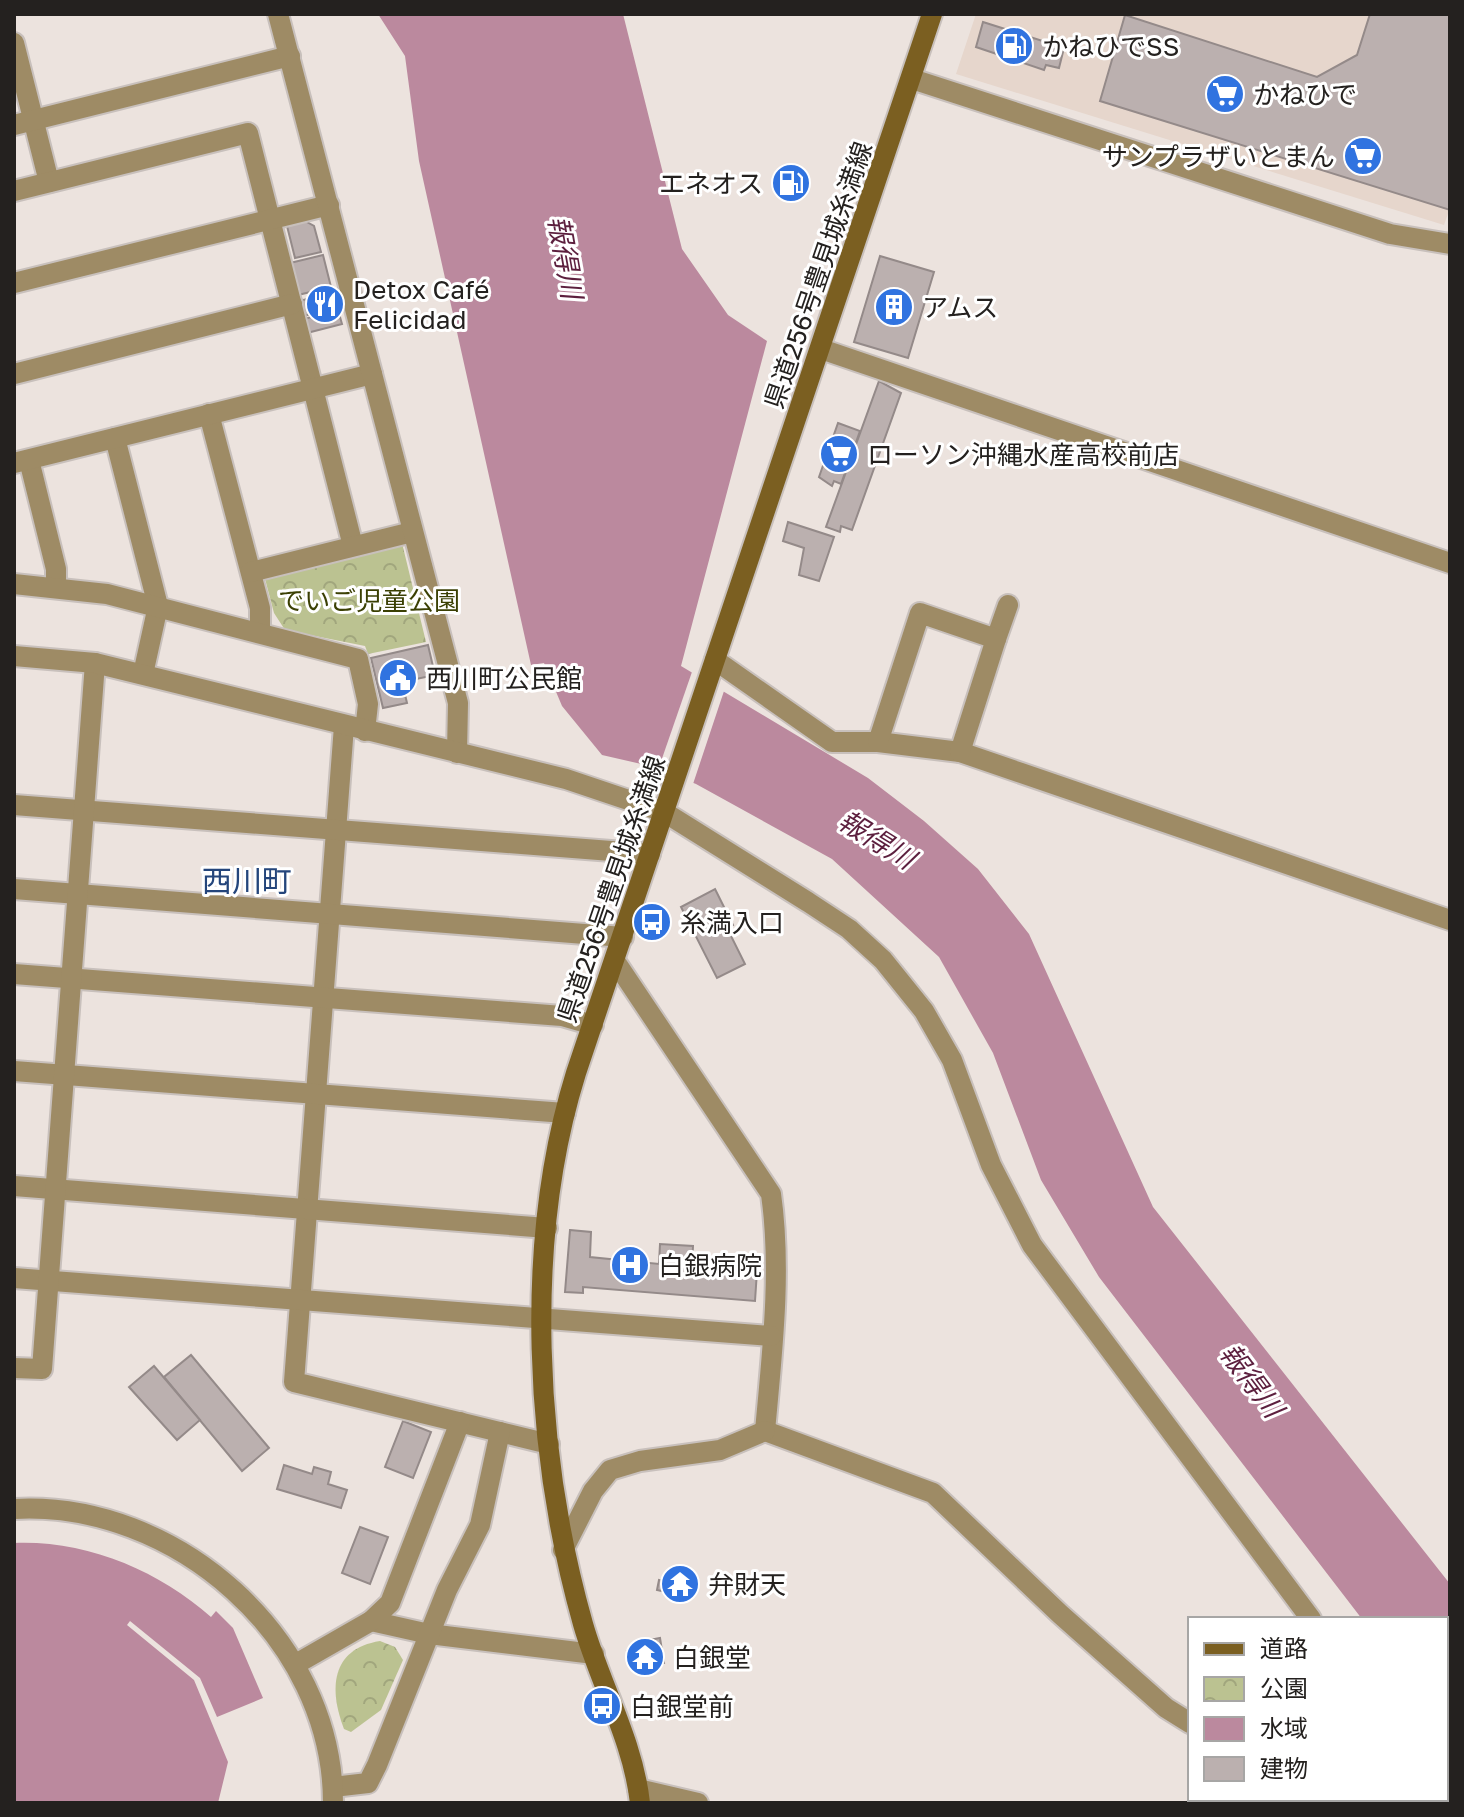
<svg xmlns="http://www.w3.org/2000/svg" width="1464" height="1817" viewBox="0 0 1464 1817" font-family="'Golos Text','Noto Sans JP',sans-serif">
	<style>
		.built { fill: #e6d6cc }
		.park { fill: url(#park-crowns) }
		.water { fill: #bb899e }
		.pier { fill: #ece3de }
		.building { fill: #bbb0af; stroke: #948a89; stroke-width: 2 }
		.lines { fill: none; stroke-linecap: round; stroke-linejoin: round }
		.minor-casing { stroke: #c8c0bc; stroke-width: 24 }
		.tertiary-casing { stroke: #c8c0bc; stroke-width: 24 }
		.secondary-casing { stroke: #c8c0bc; stroke-width: 24 }
		.minor { stroke: #9e8b65; stroke-width: 20 }
		.tertiary { stroke: #9e8b65; stroke-width: 20 }
		.secondary { stroke: #7b5f21; stroke-width: 20 }
		.labels { text-anchor: middle; dominant-baseline: central; stroke-width: 6; stroke-linejoin: round; paint-order: stroke }
		.poi-label { font-size: 26px; fill: #24211f; stroke: #fff; text-anchor: start }
		.street-label { font-size: 26px; fill: #24211f; stroke: #fff }
		.park-label { font-size: 26px; fill: #3b4004; stroke: #fff }
		.water-label { font-size: 28px; font-style: italic; fill: #5c1f3e; stroke: #fff }
		.quarter-label { font-size: 30px; fill: #24457b; stroke: #fff }
	</style>
	<defs>
		<pattern id="park-crowns" width="20" height="18" patternUnits="userSpaceOnUse" patternTransform="scale(2)"><rect width="20" height="18" fill="#bbc291"/><path d="M2 6a3 3 0 1 1 6 0M12 15a3 3 0 1 1 6 0" fill="none" stroke="#a1a67d"/></pattern>
	</defs>
	<rect width="100%" height="100%" fill="#ece3de"/>
	<polygon class="built" points="976,14 1450,14 1450,208 1444,225 956,74"/>
	<g class="park">
		<polygon points="402,543 426,642 368,654 365,646 285,630 274,613 264,575"/>
		<path d="M380 1641 395 1647 403 1660 381 1710 351 1732 344 1729C329 1690 330 1649 380 1641Z"/>
	</g>
	<g class="water">
		<polygon points="378,14 623,14 682,249 728,315 767,341 681,666 868,778 924,821 978,869 1029,934 1153,1207 1450,1584 1450,1733 1446,1728 1446,1619 1362,1619 1099,1277 1041,1180 993,1053 939,957 832,859 696,784 650,766 602,755 562,706 544,663 531,665 419,161 405,56"/>
		<path d="M14 1543C86 1540 158 1570 211 1617L216 1611 233 1628 263 1698 217 1717 200 1678 130 1621 127 1625 194 1680 228 1762 218 1803H14Z"/>
	</g>
	<polygon class="pier" points="693,669 725,688 692,787 657,773"/>
	<g class="building">
		<polygon points="1370,14 1450,14 1450,210 1100,101 1125,15 1317,77 1357,55"/>
		<polygon points="983,22 1052,44 1051,48 1063,52 1059,68 1046,65 1044,70 976,47"/>
		<polygon points="305,221 314,226 321,252 295,258 287,226"/>
		<polygon points="323,255 331,287 298,295 290,263"/>
		<polygon points="880,256 934,272 908,358 854,342"/>
		<polygon points="333,293 337,308 303,316 299,301"/>
		<polygon points="338,310 342,324 307,333 304,319"/>
		<polygon points="879,381 901,393 852,530 841,526 840,532 826,527"/>
		<polygon points="838,423 860,431 841,484 834,481 832,486 819,477"/>
		<polygon points="788,522 834,537 819,581 799,575 804,548 783,541"/>
		<polygon points="428,645 435,675 402,682 407,703 383,708 371,658"/>
		<polygon points="715,889 733,925 727,928 745,964 717,978 681,907"/>
		<polygon points="570,1230 591,1232 590,1257 659,1264 660,1244 693,1246 692,1267 757,1271 755,1301 583,1287 583,1293 565,1292"/>
		<polygon points="191,1355 269,1448 242,1471 164,1377"/>
		<polygon points="154,1366 200,1420 177,1440 129,1387"/>
		<polygon points="403,1421 431,1432 413,1478 385,1467"/>
		<polygon points="284,1465 312,1474 314,1467 331,1472 328,1484 347,1490 341,1508 277,1489"/>
		<polygon points="360,1527 388,1537 370,1584 342,1573"/>
		<polygon points="659,1580 668,1582 666,1592 657,1590"/>
		<polygon points="660,1638 664,1663 645,1667 644,1663 629,1665 627,1651 640,1648 639,1642"/>
	</g>
	<g class="lines">
		<g class="minor-casing">
			<g id="minor">
				<polyline points="14,43 49,182"/>
				<polyline points="912,79 1390,234 1450,244"/>
				<polyline points="14,125 290,56"/>
				<polyline points="14,191 248,133 353,546"/>
				<polyline points="14,283 329,205"/>
				<polyline points="821,349 1450,563"/>
				<polyline points="14,374 292,304"/>
				<polyline points="209,414 260,608 260,632"/>
				<polyline points="115,438 158,606 143,674"/>
				<polyline points="29,460 56,569 56,588"/>
				<polyline points="14,463 372,374"/>
				<polyline points="251,572 412,532"/>
				<polyline points="14,584 107,594 358,659 368,704 365,731"/>
				<polyline points="996,639 1008,605"/>
				<polyline points="715,660 832,742 878,742 960,752 1450,920"/>
				<polyline points="344,726 294,1382 549,1444"/>
				<polyline points="878,742 920,613 996,639 960,752"/>
				<polyline points="14,805 650,854"/>
				<polyline points="14,889 623,937"/>
				<path d="M615 961 771 1194C782 1271 772 1354 765 1431"/>
				<polyline points="14,974 562,1016 593,1025"/>
				<polyline points="14,1071 565,1113"/>
				<polyline points="14,1186 547,1228"/>
				<polyline points="14,1278 771,1336"/>
				<polyline points="14,1368 42,1369 95,663"/>
				<polyline points="765,1431 933,1493 1060,1614 1166,1708 1190,1723"/>
				<polyline points="563,1550 593,1491 610,1470 640,1461 720,1450 765,1431"/>
				<polyline points="371,1621 429,1634 594,1654"/>
				<polyline points="333,1787 368,1783 377,1765 447,1590 480,1525 500,1432"/>
				<polyline points="638,1789 698,1803"/>
				<polyline points="1300,1799 1303,1803"/>
			</g>
		</g>
		<g class="tertiary-casing">
			<g id="tertiary">
				<polyline points="278,14 458,703 457,753"/>
				<polyline points="14,656 95,663 566,779 664,812 808,902 849,929 883,960 924,1011 952,1060 991,1165 1032,1245 1311,1619"/>
				<path d="M14 1509C175 1500 333 1638 333 1803"/>
				<polyline points="296,1664 371,1621 390,1603 460,1422"/>
				<polyline points="1421,1799 1423,1803"/>
			</g>
		</g>
		<g class="secondary-casing">
			<path id="secondary" d="M640 1803C633 1740 600 1684 583 1624 535 1454 523 1243 576 1073L932 14"/>
		</g>
		<use href="#minor" class="minor"/>
		<use href="#tertiary" class="tertiary"/>
		<use href="#secondary" class="secondary"/>
	</g>
	<defs>
		<g id="fuel-disc" transform="scale(2)"><circle r="9.5" fill="#3073e0" stroke="#fff"/><path d="M-5.5-6h7V0h2V4h1.3V-2.5L3-4.5l.8-.8L6-3V5H2.5V1h-1V6h-7ZM-4.2-4.7v3.2H.2V-4.7Z" fill="#fff"/></g>
		<g id="supermarket-disc" transform="scale(2)"><circle r="9.5" fill="#3073e0" stroke="#fff"/><path d="M-6-5.5h2.5l.6 2H6L4.5 2H-2.5L-4.4-4H-6ZM-1.5 3.2a1.3 1.3 0 1 0 .1 0ZM3 3.2a1.3 1.3 0 1 0 .1 0Z" fill="#fff"/></g>
		<g id="restaurant-disc" transform="scale(2)"><circle r="9.5" fill="#3073e0" stroke="#fff"/><path d="M-5-6h1v4h1v-4h1v4h1v-4h1v5L-1.5 .5V6h-2V.5L-5-1ZM5-6V6H3V1.5H1.5Q1.5-4 5-6Z" fill="#fff"/></g>
		<g id="building-disc" transform="scale(2)"><circle r="9.5" fill="#3073e0" stroke="#fff"/><path d="M-4-6H4V6H1V3H-1V6H-4ZM-2.5-4.3h1.7v1.8h-1.7ZM.8-4.3h1.7v1.8H.8ZM-2.5-1h1.7V.8h-1.7ZM.8-1h1.7V.8H.8Z" fill="#fff"/></g>
		<g id="civic-disc" transform="scale(2)"><circle r="9.5" fill="#3073e0" stroke="#fff"/><path d="M-.6-6.5H3V-4.5H.6V-3L4-1V1h2V6H-6V1h2V-1L-.6-3ZM-1.2 2.5V6h2.4V2.5Z" fill="#fff"/></g>
		<g id="bus-disc" transform="scale(2)"><circle r="9.5" fill="#3073e0" stroke="#fff"/><path d="M-5-6H5V4H4V6H2V4H-2V6H-4V4H-5ZM-3.5-4V0h7V-4ZM-3.5 1.2v1.5H-2V1.2ZM2 1.2v1.5H3.5V1.2Z" fill="#fff"/></g>
		<g id="hospital-disc" transform="scale(2)"><circle r="9.5" fill="#3073e0" stroke="#fff"/><path d="M-5-5h3v3.5h4V-5h3V5h-3V1.5h-4V5h-3Z" fill="#fff"/></g>
		<g id="temple-disc" transform="scale(2)"><circle r="9.5" fill="#3073e0" stroke="#fff"/><path d="M0-6L5-2H3V0L6.5 2.5H4V6H1.5V3h-3V6H-4V2.5H-6.5L-3 0V-2H-5Z" fill="#fff"/></g>
	</defs>
	<g fill-rule="evenodd">
		<use href="#fuel-disc" x="1014" y="46"/>
		<use href="#supermarket-disc" x="1225" y="94"/>
		<use href="#supermarket-disc" x="1363" y="156"/>
		<use href="#fuel-disc" x="791" y="183"/>
		<use href="#restaurant-disc" x="325" y="304"/>
		<use href="#building-disc" x="894" y="307"/>
		<use href="#supermarket-disc" x="839" y="454"/>
		<use href="#civic-disc" x="398" y="678"/>
		<use href="#bus-disc" x="652" y="922"/>
		<use href="#hospital-disc" x="630" y="1265"/>
		<use href="#temple-disc" x="680" y="1584"/>
		<use href="#temple-disc" x="645" y="1657"/>
		<use href="#bus-disc" x="602" y="1706"/>
	</g>
	<g class="labels">
		<g class="poi-label">
			<text x="1042" y="46">かねひでSS</text>
			<text x="1253" y="94">かねひで</text>
			<text x="1335" y="156" text-anchor="end">サンプラザいとまん</text>
			<text x="763" y="183" text-anchor="end">エネオス</text>
			<text x="353" y="289">Detox Café<tspan x="353" dy="30">Felicidad</tspan></text>
			<text x="922" y="307">アムス</text>
			<text x="867" y="454">ローソン沖縄水産高校前店</text>
			<text x="426" y="678">西川町公民館</text>
			<text x="680" y="922">糸満入口</text>
			<text x="658" y="1265">白銀病院</text>
			<text x="708" y="1584">弁財天</text>
			<text x="673" y="1657">白銀堂</text>
			<text x="630" y="1706">白銀堂前</text>
		</g>
		<g class="street-label">
			<text transform="translate(818 275) rotate(-71)">県道256号豊見城糸満線</text>
			<text transform="translate(611 889) rotate(-71)">県道256号豊見城糸満線</text>
		</g>
		<g class="park-label">
			<text x="369" y="600">でいご児童公園</text>
		</g>
		<g class="water-label">
			<text transform="translate(566 257) rotate(80)">報得川</text>
			<text transform="translate(877 839) rotate(32)">報得川</text>
			<text transform="translate(1252 1380) rotate(53)">報得川</text>
		</g>
		<g class="quarter-label">
			<text x="247" y="881">西川町</text>
		</g>
	</g>
	<rect width="1464" height="1817" fill="none" stroke="#24211f" stroke-width="32"/>
	<rect x="1188" y="1617" width="260" height="184" fill="#ffffff" stroke="#a7a6a5" stroke-width="2"/>
	<rect x="1204" y="1643" width="40" height="12" fill="#7b5f21" stroke="#a7a6a5" stroke-width="2"/>
	<text x="1260" y="1657" font-size="24" fill="#24211f">道路</text>
	<rect x="1204" y="1677" width="40" height="24" fill="url(#park-crowns)" stroke="#a7a6a5" stroke-width="2"/>
	<text x="1260" y="1697" font-size="24" fill="#24211f">公園</text>
	<rect x="1204" y="1717" width="40" height="24" fill="#bb899e" stroke="#a7a6a5" stroke-width="2"/>
	<text x="1260" y="1737" font-size="24" fill="#24211f">水域</text>
	<rect x="1204" y="1757" width="40" height="24" fill="#bbb0af" stroke="#a7a6a5" stroke-width="2"/>
	<text x="1260" y="1777" font-size="24" fill="#24211f">建物</text>
</svg>
